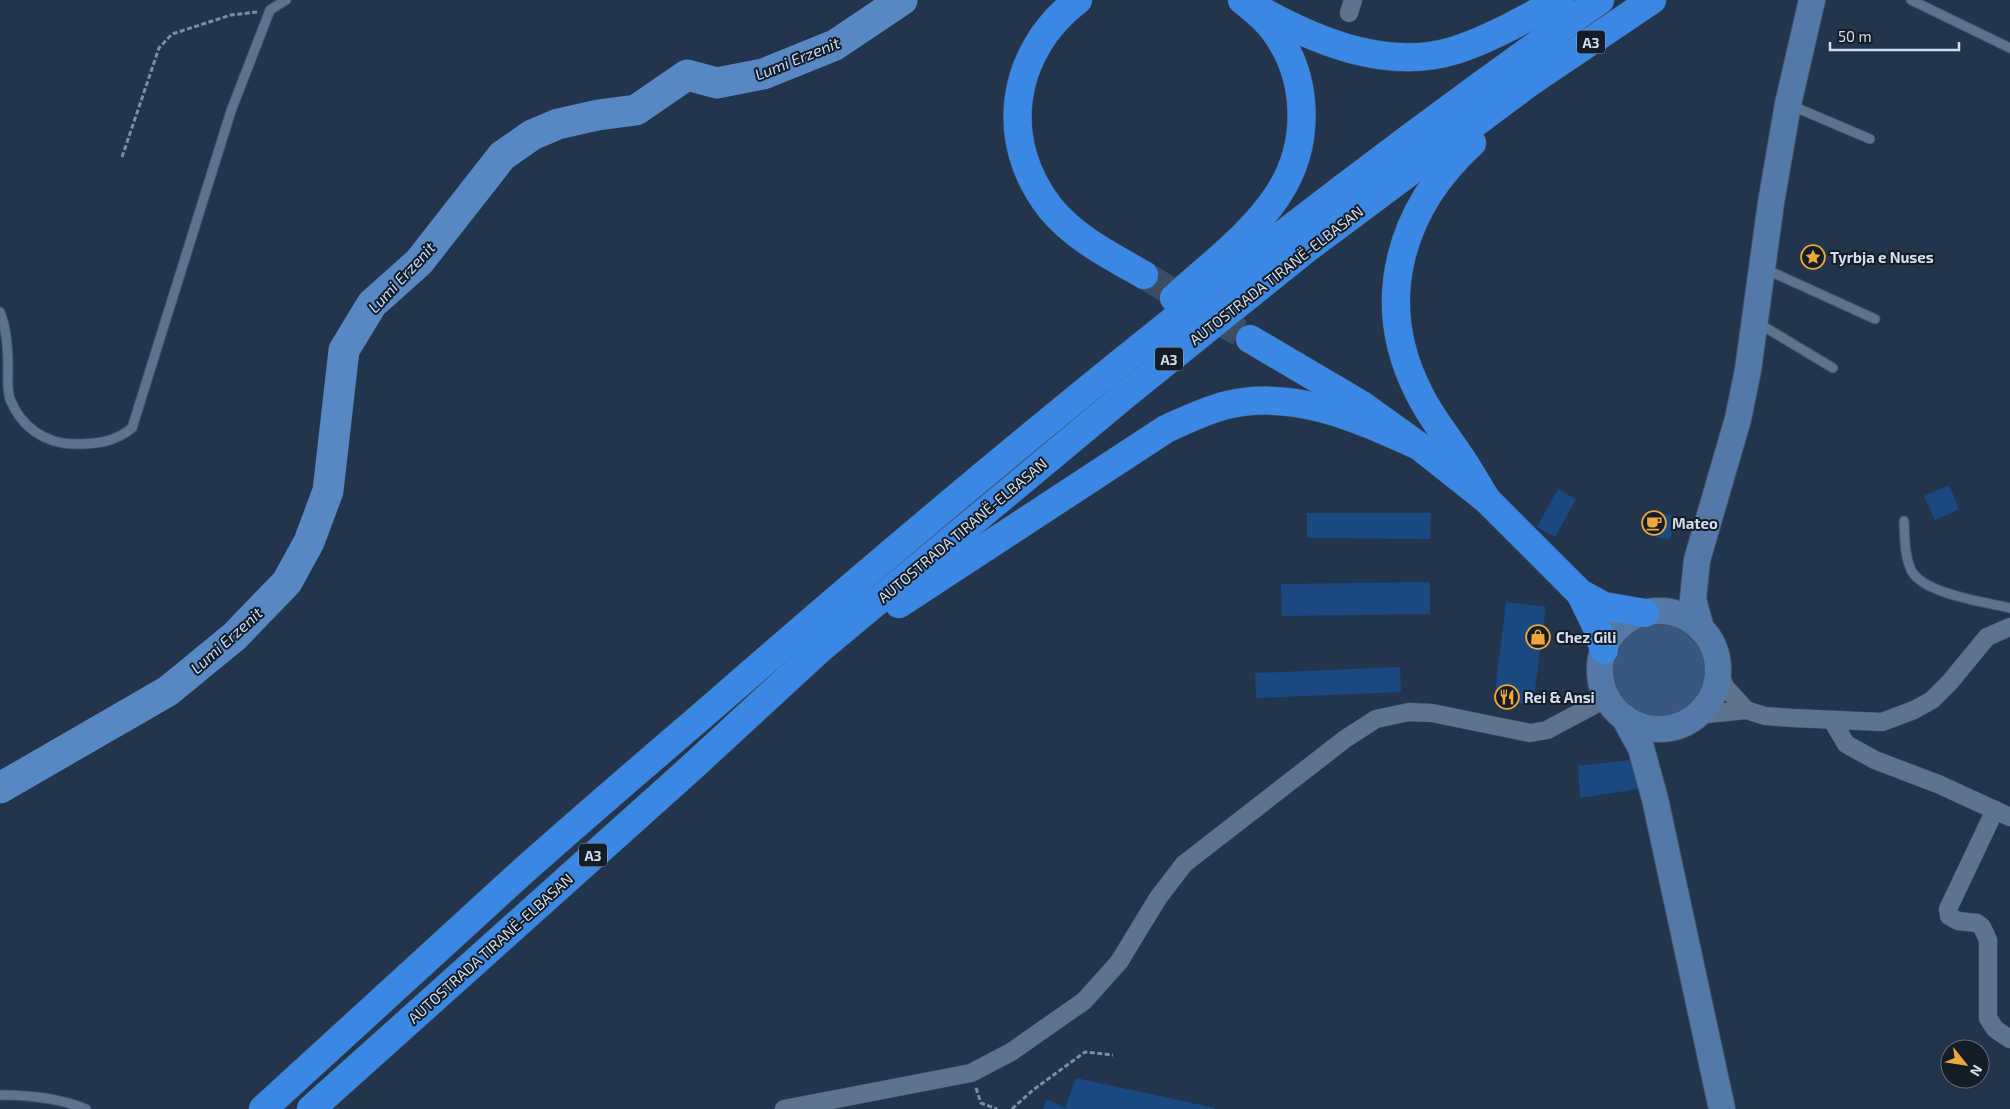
<svg xmlns="http://www.w3.org/2000/svg" width="2010" height="1109" viewBox="0 0 2010 1109" font-family="'Exo 2',sans-serif">
	<style>
		.green { fill: #385881 }
		.lines { fill: none; stroke-linecap: round; stroke-linejoin: round }
		.river { stroke: #5788c4; stroke-width: 31 }
		.building { fill: #194980 }
		.highway-tunnel { stroke: #3c4e65; stroke-width: 28; stroke-dasharray: 28 14; stroke-linecap: butt }
		.lane-casing { stroke: #425266; stroke-width: 11 }
		.street-casing { stroke: #425266; stroke-width: 19 }
		.secondary-casing { stroke: #425266; stroke-width: 28 }
		.highway-casing { stroke: #425266; stroke-width: 29 }
		.path { stroke: #7e8ea1; stroke-width: 3; stroke-dasharray: 5 2.5; stroke-linecap: butt }
		.lane { stroke: #5e738e; stroke-width: 9 }
		.street { stroke: #5e738e; stroke-width: 18 }
		.secondary { stroke: #5379a8; stroke-width: 26 }
		.highway { stroke: #3a88e3; stroke-width: 28 }
		.labels { text-anchor: middle; dominant-baseline: central; stroke-width: 4; stroke-linejoin: round; paint-order: stroke }
		.shield { fill: #141d27; stroke: #99a4b2; stroke-width: 1 }
		.shield-label { font-size: 14px; font-weight: bold; fill: #d2deed }
		.poi-label { font-size: 15px; font-weight: bold; fill: #d2deed; stroke: #141d27; text-anchor: start }
		.street-label { font-size: 15px; fill: #d2deed; stroke: #141d27 }
		.water-label { font-size: 16px; font-style: italic; fill: #c0dafc; stroke: #141d27 }
	</style>
	<rect width="100%" height="100%" fill="#22354d"/>
	<circle class="green" cx="1659" cy="670" r="48"/>
	<g class="lines">
		<polyline class="river" points="0,788 168,691 235,636 287,582 309,542 328,491 344,350 372,304 419,262 502,156 532,135 558,124 598,115 636,110 687,75 717,83 763,74 835,45 902,0"/>
	</g>
	<g class="building">
		<polygon points="1949,485 1959,509 1935,520 1924,496"/>
		<polygon points="1558,489 1576,499 1555,537 1537,527"/>
		<polygon points="1653,512 1676,516 1670,540 1648,535"/>
		<polygon points="1307,513 1431,513 1430,539 1307,538"/>
		<polygon points="1430,582 1430,614 1282,616 1281,584"/>
		<polygon points="1506,602 1546,607 1533,705 1494,700"/>
		<polygon points="1400,667 1401,692 1256,698 1255,673"/>
		<polygon points="1632,760 1638,789 1580,798 1578,766"/>
		<polygon points="1076,1078 1215,1108 1215,1109 1043,1109 1046,1099 1065,1108"/>
	</g>
	<g class="lines">
		<polyline class="highway-tunnel" points="1144,275 1250,339"/>
		<g class="lane-casing">
			<g id="lane">
				<polyline points="1911,0 2010,48"/>
				<polyline points="1790,105 1870,139"/>
				<polyline points="1765,269 1875,319"/>
				<path d="M0 312C7 330 8 349 8 368 8 378 7 390 10 399 21 427 45 444 75 444 97 444 115 442 132 428L231 111 270 10 286 0"/>
				<polyline points="1758,323 1833,368"/>
				<path d="M1904 521C1905 538 1904 554 1911 570 1923 594 1985 602 2010 608"/>
				<path d="M0 1095C29 1095 59 1098 86 1109"/>
			</g>
		</g>
		<g class="street-casing">
			<g id="street">
				<polyline points="1349,13 1353,0"/>
				<polyline points="1718,672 1726,688 1746,710"/>
				<polyline points="1697,715 1746,710 1765,716 1793,718 1882,722 1914,710 1932,700 1950,682 1987,637 2010,627"/>
				<polyline points="1833,722 1846,744 1875,760 1938,784 2010,817"/>
				<polyline points="1995,810 1948,909 1949,916 1958,921 1977,923 1982,927 1988,940 1988,1018 1995,1029 2010,1039"/>
				<polyline points="784,1109 971,1073 1011,1052 1084,1001 1119,962 1158,898 1184,864 1345,739 1376,719 1409,712 1432,713 1530,733 1547,730 1607,698"/>
			</g>
		</g>
		<g class="secondary-casing">
			<g id="secondary">
				<circle cx="1659" cy="670" r="59"/>
				<polyline points="1701,629 1693,599 1697,560 1738,419 1748,370 1771,203 1788,104 1812,0"/>
				<polyline points="1624,717 1641,748 1655,799 1722,1109"/>
			</g>
		</g>
		<g class="highway-casing">
			<g id="highway">
				<path d="M1078 0C1010 52 997 141 1051 209 1076 239 1111 256 1144 275"/>
				<path d="M1262 11C1320 43 1390 71 1456 50 1493 38 1526 18 1560 0"/>
				<path d="M1472 143C1400 209 1373 301 1418 391 1428 413 1443 431 1457 452 1468 467 1477 484 1487 500"/>
				<path d="M1174 298C1209 266 1253 234 1279 193 1311 143 1309 76 1273 29 1264 17 1253 9 1242 0"/>
				<polyline points="1250,339 1362,405 1419,446 1487,500 1580,593 1604,606 1645,613"/>
				<polyline points="1580,593 1597,628 1604,650"/>
				<path d="M899 604 1166 429C1186 420 1206 410 1227 405 1295 389 1358 419 1419 446"/>
				<path d="M263 1109C349 1031 435 951 521 873 586 815 653 758 719 701 1002 454 1292 216 1600 0"/>
				<polyline points="311,1109 691,768 820,649 1125,395 1305,250 1529,83 1652,0"/>
			</g>
		</g>
		<g class="path">
			<polyline points="122,157 159,48 172,34 231,15 257,12"/>
			<polyline points="976,1088 981,1103 997,1109"/>
			<polyline points="1012,1109 1033,1090 1085,1052 1113,1055"/>
		</g>
		<use href="#lane" class="lane"/>
		<use href="#street" class="street"/>
		<use href="#secondary" class="secondary"/>
		<use href="#highway" class="highway"/>
	</g>
	<defs>
		<g id="sight-ring" transform="scale(1.25)"><circle r="9.5" fill="#141d27" stroke="#eda83b" stroke-width="1.5"/><path d="M0-6L1.8-2.2L6-1.7L2.9 1.2L3.7 5.4L0 3.3L-3.7 5.4L-2.9 1.2L-6-1.7L-1.8-2.2Z" fill="#eda83b"/></g>
		<g id="cafe-ring" transform="scale(1.25)"><circle r="9.5" fill="#141d27" stroke="#eda83b" stroke-width="1.5"/><path d="M-5.5-4.5H6V0H3Q3 3.5 0 3.5H-2.5Q-5.5 3.5-5.5 0ZM3-3.2v2h1.7v-2ZM-6 4.5H4V6H-6Z" fill="#eda83b"/></g>
		<g id="shop-ring" transform="scale(1.25)"><circle r="9.5" fill="#141d27" stroke="#eda83b" stroke-width="1.5"/><path d="M-5-2.5h2.3a2.7 3.5 0 0 1 5.4 0H5L5.5 6h-11ZM-1.5-2.5h3a1.5 2.3 0 0 0-3 0Z" fill="#eda83b"/></g>
		<g id="restaurant-ring" transform="scale(1.25)"><circle r="9.5" fill="#141d27" stroke="#eda83b" stroke-width="1.5"/><path d="M-5-6h1v4h1v-4h1v4h1v-4h1v5L-1.5 .5V6h-2V.5L-5-1ZM5-6V6H3V1.5H1.5Q1.5-4 5-6Z" fill="#eda83b"/></g>
	</defs>
	<g fill-rule="evenodd">
		<use href="#sight-ring" x="1813" y="257"/>
		<use href="#cafe-ring" x="1654" y="523"/>
		<use href="#shop-ring" x="1538" y="637"/>
		<use href="#restaurant-ring" x="1507" y="697"/>
	</g>
	<g class="labels">
		<g class="shield">
			<rect x="1577" y="30.5" width="28" height="23" rx="4"/>
			<rect x="1155" y="347.5" width="28" height="23" rx="4"/>
			<rect x="579" y="843.5" width="28" height="23" rx="4"/>
		</g>
		<g class="shield-label">
			<text x="1591" y="42">A3</text>
			<text x="1169" y="359">A3</text>
			<text x="593" y="855">A3</text>
		</g>
		<g class="poi-label">
			<text x="1830" y="257">Tyrbja e Nuses</text>
			<text x="1672" y="523">Mateo</text>
			<text x="1556" y="637">Chez Gili</text>
			<text x="1524" y="697">Rei &amp; Ansi</text>
		</g>
		<g class="street-label">
			<text transform="translate(1276 275) rotate(-38)">AUTOSTRADA TIRANË-ELBASAN</text>
			<text transform="translate(962 530) rotate(-40)">AUTOSTRADA TIRANË-ELBASAN</text>
			<text transform="translate(490 948) rotate(-42)">AUTOSTRADA TIRANË-ELBASAN</text>
		</g>
		<g class="water-label">
			<text transform="translate(797 58) rotate(-22)">Lumi Erzenit</text>
			<text transform="translate(401 277) rotate(-47)">Lumi Erzenit</text>
			<text transform="translate(226 640) rotate(-42)">Lumi Erzenit</text>
		</g>
	</g>
	<g transform="translate(1965 1064) rotate(120)"><circle r="24" fill="#141d27" stroke="#606a76"/>
	<path d="M0-4L9 19L0 12L-9 19Z" fill="#eda83b"/>
	<text y="-8" font-size="14" font-weight="bold" text-anchor="middle" fill="#d2deed">N</text>
	</g>
	<path d="M1830 42v8h129v-8" fill="none" stroke="#d2deed" stroke-width="2.5"/>
	<text x="1838" y="42" font-size="15" fill="#d2deed" stroke="#141d27" stroke-width="4" paint-order="stroke">50 m</text>
</svg>
